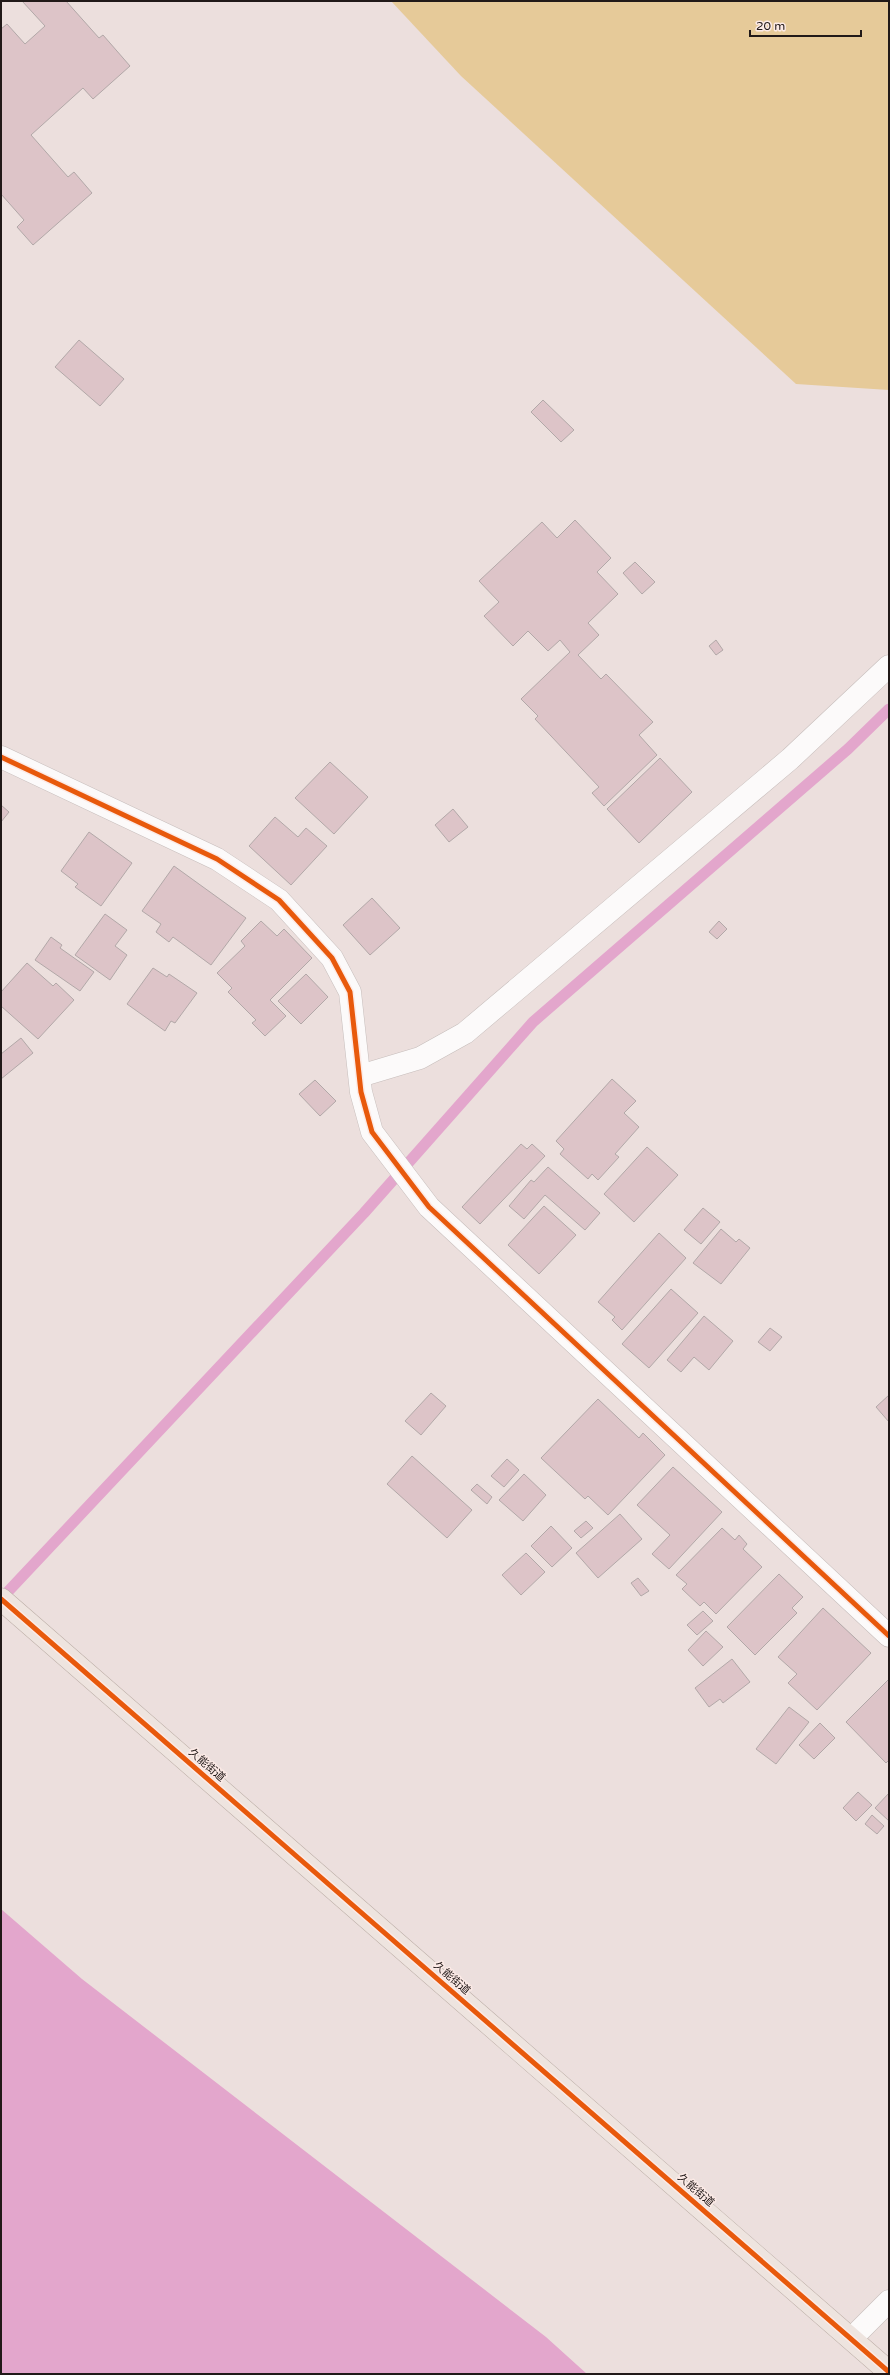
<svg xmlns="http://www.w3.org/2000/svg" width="890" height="2375" viewBox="0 0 890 2375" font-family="'Varela Round','Noto Sans JP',sans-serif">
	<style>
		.green { fill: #e6ca99 }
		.water { fill: #e3a6cc }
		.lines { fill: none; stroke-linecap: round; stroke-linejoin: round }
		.stream { stroke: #e3a6cc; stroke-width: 11 }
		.building { fill: #ddc4c8; stroke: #b2a8a8 }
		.street-casing { stroke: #c6bdbb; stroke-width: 23 }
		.highway-casing { stroke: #bcaea7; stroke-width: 23 }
		.street { stroke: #fcfafa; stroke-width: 22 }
		.highway { stroke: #eee4df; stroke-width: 22 }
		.cycleway-casing { stroke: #fceae6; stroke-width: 8 }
		.cycleway { stroke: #e8590c; stroke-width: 5 }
		.labels { text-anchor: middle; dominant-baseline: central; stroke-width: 3; stroke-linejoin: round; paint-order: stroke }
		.street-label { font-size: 11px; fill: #211918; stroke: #fceae6 }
	</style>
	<rect width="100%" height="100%" fill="#ecdfdd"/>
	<polygon class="green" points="391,1 889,1 889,390 796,384 461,76"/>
	<polygon class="water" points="1,1909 82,1979 546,2337 587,2374 1,2374"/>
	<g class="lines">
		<polyline class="stream" points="1,1599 364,1213 533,1022 848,749 889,709"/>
	</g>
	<g class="building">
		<polygon points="22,1 66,1 99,38 103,35 130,66 93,99 83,88 31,135 68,177 74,172 92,193 33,245 17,227 24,220 1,194 1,29 7,24 25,44 45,26"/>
		<polygon points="79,340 124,379 100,406 55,367"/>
		<polygon points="543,400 574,430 561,442 531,412"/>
		<polygon points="575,520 611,558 597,572 618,594 588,623 599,635 578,655 601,679 606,674 653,722 639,735 657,755 604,806 592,793 599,787 535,719 538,716 521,699 570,652 560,640 548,651 528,631 513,646 484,616 499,602 479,581 542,522 557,538"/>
		<polygon points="635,562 655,582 642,594 623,573"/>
		<polygon points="716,640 723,650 716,655 709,646"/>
		<polygon points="660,758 692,792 639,843 607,809"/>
		<polygon points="330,762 368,797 334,834 295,798"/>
		<polygon points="1,805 9,812 1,822"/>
		<polygon points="453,809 468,827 449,842 435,825"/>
		<polygon points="275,817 298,837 306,828 327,846 291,885 249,846"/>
		<polygon points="89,832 132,863 101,906 75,887 78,884 61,871"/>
		<polygon points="174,866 246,918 211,965 173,937 169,942 156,932 161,924 142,911"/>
		<polygon points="372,898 400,928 370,955 343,925"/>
		<polygon points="105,914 127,930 115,946 127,955 110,980 75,955"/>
		<polygon points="261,921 277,936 284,929 312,958 270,1000 286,1016 265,1036 252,1023 256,1020 228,992 232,988 217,973 245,946 241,941"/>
		<polygon points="719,921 727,929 717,939 709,932"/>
		<polygon points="51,937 62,945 60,948 94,972 80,991 35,960"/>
		<polygon points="27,963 53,986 56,983 74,1000 38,1039 1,1006 1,992"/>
		<polygon points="153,968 167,977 169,974 197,993 175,1023 171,1021 165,1031 127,1004"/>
		<polygon points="306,974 328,997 301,1024 278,1001"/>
		<polygon points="21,1038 33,1053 1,1079 1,1054"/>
		<polygon points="612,1079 636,1101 624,1113 639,1127 615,1154 619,1157 598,1180 592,1174 588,1179 560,1154 564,1149 556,1141"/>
		<polygon points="315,1080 336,1101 320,1116 299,1094"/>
		<polygon points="521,1144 527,1149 532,1144 545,1156 480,1224 462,1207"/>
		<polygon points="647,1147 678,1175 634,1222 604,1194"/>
		<polygon points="548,1167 600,1213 585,1230 545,1195 524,1219 509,1206 531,1180 534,1182"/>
		<polygon points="544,1206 576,1235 539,1274 508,1245"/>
		<polygon points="703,1208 720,1222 701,1244 684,1230"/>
		<polygon points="721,1229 736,1242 739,1239 750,1248 721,1284 693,1263"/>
		<polygon points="659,1233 686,1258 622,1330 612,1320 615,1317 598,1302"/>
		<polygon points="671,1289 698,1313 649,1368 622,1344"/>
		<polygon points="704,1316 733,1341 709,1370 694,1357 681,1372 667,1360"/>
		<polygon points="770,1328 782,1337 770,1351 758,1342"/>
		<polygon points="431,1393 446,1406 421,1435 405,1421"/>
		<polygon points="889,1395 889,1422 876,1407"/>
		<polygon points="598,1399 639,1438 643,1433 665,1455 608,1515 588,1496 585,1499 541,1458"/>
		<polygon points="412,1456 472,1510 447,1538 387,1484"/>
		<polygon points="507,1459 519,1470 504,1487 491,1476"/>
		<polygon points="673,1467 722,1512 669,1569 652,1554 670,1535 637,1505"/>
		<polygon points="524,1474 546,1495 523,1521 499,1500"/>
		<polygon points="477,1484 492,1497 487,1504 471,1490"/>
		<polygon points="620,1514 642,1539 598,1578 576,1553"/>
		<polygon points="586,1521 593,1528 581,1538 574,1531"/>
		<polygon points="551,1526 572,1548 552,1567 531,1546"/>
		<polygon points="722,1528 735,1540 739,1535 747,1544 743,1549 762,1567 716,1614 704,1602 700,1606 682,1589 687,1584 676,1575"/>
		<polygon points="526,1553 545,1572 521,1595 502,1575"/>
		<polygon points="779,1574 803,1597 792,1608 797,1613 755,1655 727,1627"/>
		<polygon points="638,1578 649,1591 641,1596 631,1583"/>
		<polygon points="823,1608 871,1653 817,1710 788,1683 797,1674 778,1657"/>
		<polygon points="703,1611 713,1621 697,1635 687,1625"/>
		<polygon points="706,1631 723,1647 703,1666 688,1650"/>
		<polygon points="732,1659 750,1682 723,1703 720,1699 709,1707 695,1688"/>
		<polygon points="889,1679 889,1760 886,1763 846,1722"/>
		<polygon points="789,1707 809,1722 776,1764 756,1749"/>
		<polygon points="820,1723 835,1738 814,1759 799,1745"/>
		<polygon points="858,1792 872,1805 856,1821 843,1808"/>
		<polygon points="889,1793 889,1821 875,1808"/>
		<polygon points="872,1815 884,1826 877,1834 865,1824"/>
	</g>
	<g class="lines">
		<g class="street-casing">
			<g id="street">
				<polyline points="1,757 217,859 279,900 332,958 350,992 361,1092 372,1132 429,1207 889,1636"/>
				<polyline points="360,1076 420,1058 465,1033 790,759 889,666"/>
				<polyline points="852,2338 889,2301"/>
			</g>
		</g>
		<g class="highway-casing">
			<polyline id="highway" points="1,1599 889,2372"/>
		</g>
		<use href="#street" class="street"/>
		<use href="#highway" class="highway"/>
		<g class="cycleway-casing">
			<g id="cycleway">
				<polyline points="1,757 217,859 279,900 332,958 350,992 361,1092 372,1132 429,1207 889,1636"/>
				<polyline points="1,1599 889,2372"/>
			</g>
		</g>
		<use href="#cycleway" class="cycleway"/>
	</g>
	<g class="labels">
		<g class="street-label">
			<text transform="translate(207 1765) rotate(41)">久能街道</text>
			<text transform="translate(452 1978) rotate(41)">久能街道</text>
			<text transform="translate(696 2190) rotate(41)">久能街道</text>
		</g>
	</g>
	<rect width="890" height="2375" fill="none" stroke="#211918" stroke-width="4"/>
	<path d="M750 30v6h111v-6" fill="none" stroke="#211918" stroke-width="2"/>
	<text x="756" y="30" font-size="12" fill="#211918" stroke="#fceae6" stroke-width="3" paint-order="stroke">20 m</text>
</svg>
